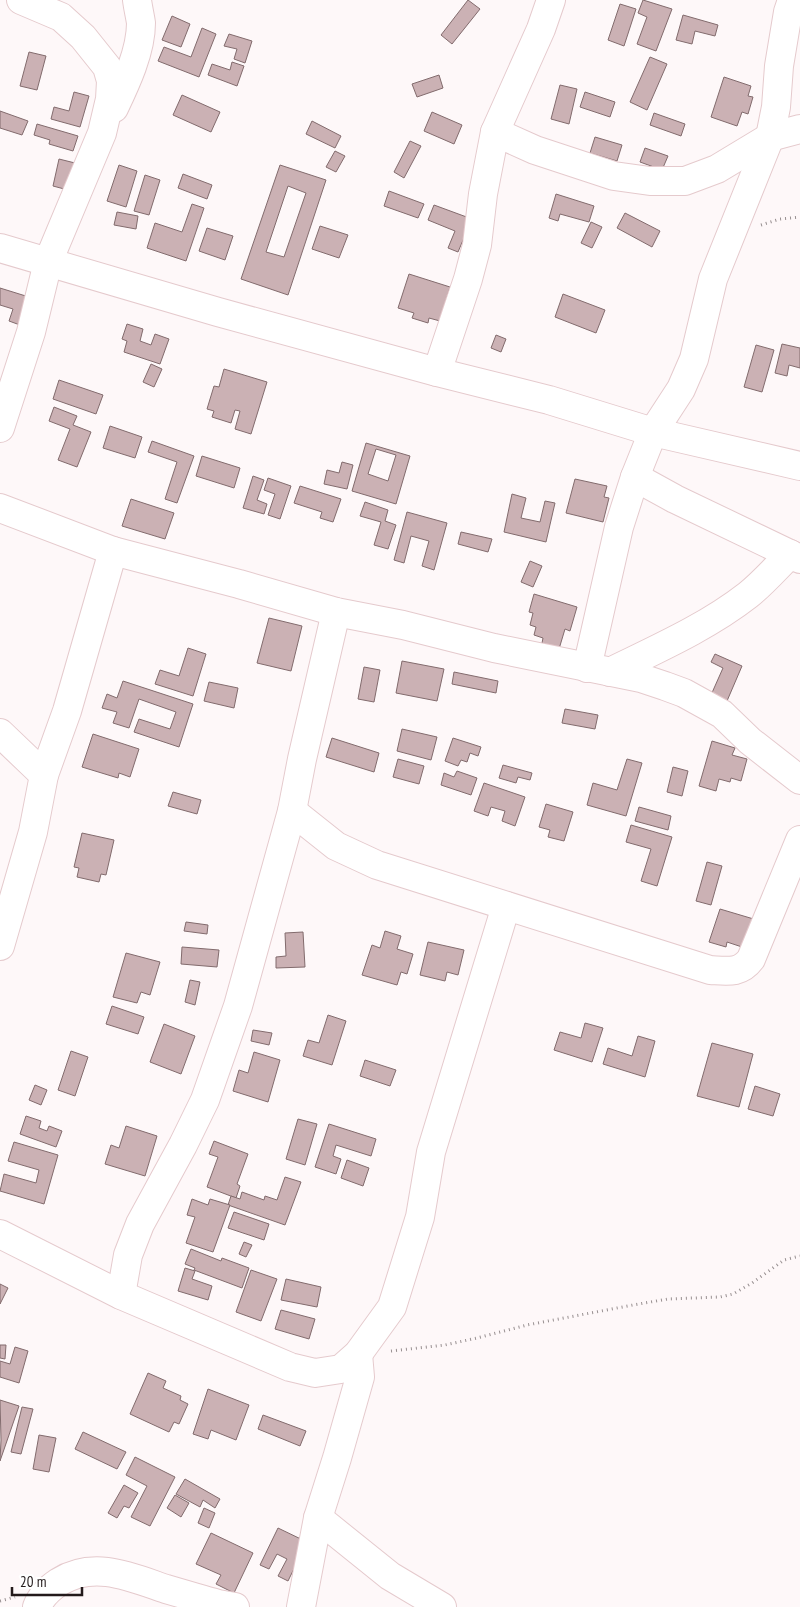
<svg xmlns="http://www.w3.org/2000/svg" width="800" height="1607" viewBox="0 0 800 1607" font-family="'PT Sans Narrow',sans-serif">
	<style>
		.building { fill: #cbb1b4; stroke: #826b6d; fill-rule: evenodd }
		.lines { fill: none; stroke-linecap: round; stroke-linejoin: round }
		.minor-casing { stroke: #e5cacd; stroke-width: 30 }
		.path { stroke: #978f90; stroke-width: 3; stroke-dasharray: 1 4; stroke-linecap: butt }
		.minor { stroke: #fff; stroke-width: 28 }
	</style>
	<rect width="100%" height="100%" fill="#fef8f9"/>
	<g class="building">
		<polygon points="468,0 480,9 452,44 441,35"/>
		<polygon points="643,0 672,9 656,51 637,44 647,17 638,13"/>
		<polygon points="620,4 636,9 624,46 608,40"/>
		<polygon points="683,15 718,25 715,36 695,31 692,44 676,40"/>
		<polygon points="172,16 190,24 181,47 162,40"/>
		<polygon points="202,28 216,34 199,77 158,61 164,47 191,57"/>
		<polygon points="229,34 252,41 245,63 234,59 237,49 224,46"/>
		<polygon points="29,52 46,56 37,90 20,86"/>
		<polygon points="650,57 667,64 647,110 630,102"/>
		<polygon points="232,62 244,66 237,86 208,75 212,64 230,70"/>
		<polygon points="439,75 443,88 417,97 412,84"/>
		<polygon points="724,77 751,86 748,96 753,97 748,114 742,112 737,126 711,117"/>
		<polygon points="560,85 577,89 569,124 551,119"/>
		<polygon points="74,92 89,96 80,127 51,119 54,107 69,111"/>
		<polygon points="585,92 615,102 610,117 580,107"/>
		<polygon points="182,95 220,112 211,132 173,115"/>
		<polygon points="0,111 28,121 22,135 0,128"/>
		<polygon points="432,112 462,125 454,144 424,131"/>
		<polygon points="654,113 685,124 681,136 650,125"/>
		<polygon points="312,121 341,136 335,148 306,134"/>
		<polygon points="37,124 78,136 73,151 49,144 50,140 34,135"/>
		<polygon points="595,137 622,145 617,161 590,153"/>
		<polygon points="410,141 421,146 404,178 394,172"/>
		<polygon points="645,148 668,156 662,170 640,162"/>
		<polygon points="335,151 345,156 336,172 326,167"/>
		<polygon points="59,159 75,163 68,190 53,186"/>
		<polygon points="119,165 137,171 126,207 107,201"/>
		<path d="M280 165 326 180 288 295 241 279ZM288 186 306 193 284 257 266 252Z"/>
		<polygon points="183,174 212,185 207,199 178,188"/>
		<polygon points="145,175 160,180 149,215 134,211"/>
		<polygon points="389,191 424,204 418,218 384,206"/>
		<polygon points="556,194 594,206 589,222 560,214 558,221 549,218"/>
		<polygon points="192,204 204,208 186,261 147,248 155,223 182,232"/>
		<polygon points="434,205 472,219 458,252 448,248 455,231 428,220"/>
		<polygon points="117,212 138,216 136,229 114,225"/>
		<polygon points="625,213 660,231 652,247 617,228"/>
		<polygon points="591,222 602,227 592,248 581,243"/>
		<polygon points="320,226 348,235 339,258 312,249"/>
		<polygon points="207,228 233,236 225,260 199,251"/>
		<polygon points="409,274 450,287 440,321 429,318 428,323 412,318 414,313 398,308"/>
		<polygon points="0,288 29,297 20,325 9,321 13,309 0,305"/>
		<polygon points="563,294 605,310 596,333 555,317"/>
		<polygon points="127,324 143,329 140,341 151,345 155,334 169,339 160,364 124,352 127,341 122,339"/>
		<polygon points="496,335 506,339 501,352 491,348"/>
		<polygon points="782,344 800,348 800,368 789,365 787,376 775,373"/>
		<polygon points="756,345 774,350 762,392 744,387"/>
		<polygon points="151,364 162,369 154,387 143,382"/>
		<polygon points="224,369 267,382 251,434 235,429 240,411 235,410 231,423 212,417 214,411 207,409 214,386 219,387"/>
		<polygon points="59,380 103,395 96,414 53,399"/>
		<polygon points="54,407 77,416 73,425 91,432 77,467 58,460 70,429 49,421"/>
		<polygon points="110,426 142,437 135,458 103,448"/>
		<polygon points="152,441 194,456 177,503 165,499 177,462 148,452"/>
		<path d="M366 443 410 456 396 504 352 491ZM376 449 396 455 388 481 368 474Z"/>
		<polygon points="202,456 240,468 234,488 196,476"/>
		<polygon points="342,462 353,465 347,489 324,484 327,470 339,473"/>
		<polygon points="253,476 264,480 257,500 267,504 264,514 243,508"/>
		<polygon points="268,478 291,486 280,519 268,515 275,494 264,490"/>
		<polygon points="575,479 607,486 604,497 609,498 603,522 566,513"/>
		<polygon points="300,486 341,499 333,522 320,518 322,512 294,503"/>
		<polygon points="512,494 526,498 521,518 540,522 545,501 555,503 546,542 504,532"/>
		<polygon points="131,499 174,513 165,539 122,526"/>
		<polygon points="365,502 388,510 385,521 396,525 388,549 374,545 381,522 360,516"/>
		<polygon points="407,512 447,523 434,570 422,566 429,541 411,536 404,563 394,560"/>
		<polygon points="461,532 492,539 488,552 458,544"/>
		<polygon points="530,561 542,566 533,587 521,582"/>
		<polygon points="534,594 577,607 570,631 565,629 559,649 542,643 543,638 534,635 536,627 530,625 533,613 529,612"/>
		<polygon points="269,618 302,626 291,671 257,663"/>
		<polygon points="188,648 206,654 193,696 155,684 160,670 179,676"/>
		<polygon points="715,654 742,666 727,701 711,695 723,668 711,662"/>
		<polygon points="402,661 444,669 437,701 396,693"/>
		<polygon points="364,667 380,670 374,702 358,699"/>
		<polygon points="454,672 498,681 496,693 452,684"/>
		<polygon points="123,681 193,704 179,747 134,732 139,719 170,729 176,712 139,699 129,728 113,723 117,712 102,708 107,694 117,698"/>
		<polygon points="209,682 238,688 234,708 204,701"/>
		<polygon points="565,709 598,715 595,729 562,723"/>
		<polygon points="402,729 437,737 431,760 397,751"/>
		<polygon points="93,734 139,749 130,777 119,773 118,778 82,767"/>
		<polygon points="332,738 379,753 374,772 326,757"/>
		<polygon points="453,738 481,747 478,756 470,753 467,762 461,760 458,766 445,761"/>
		<polygon points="712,741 735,748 732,755 747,759 741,781 731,778 730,782 719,779 716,791 699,786"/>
		<polygon points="398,759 424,766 419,784 393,777"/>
		<polygon points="627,759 642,763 626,816 587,805 593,783 617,790"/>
		<polygon points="503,765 532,773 530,780 518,777 516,783 499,778"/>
		<polygon points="673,767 688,771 682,796 667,792"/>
		<polygon points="457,771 477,778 471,795 441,785 444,773 454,777"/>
		<polygon points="484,783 525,797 515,826 502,821 505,811 491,807 488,816 474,811"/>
		<polygon points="173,792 201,800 197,814 168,806"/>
		<polygon points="546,804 573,812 564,841 548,837 550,830 539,827"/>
		<polygon points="639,807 671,816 668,830 635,821"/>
		<polygon points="631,825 672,837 657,886 641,881 651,849 626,842"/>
		<polygon points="82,833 114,840 106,875 101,874 99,882 77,877 79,868 74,867"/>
		<polygon points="707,862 722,866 711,905 696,901"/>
		<polygon points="720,909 757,920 748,949 727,942 726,947 709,942"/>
		<polygon points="186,922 208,925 207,934 184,931"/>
		<polygon points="385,931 401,936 397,949 413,954 407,974 401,972 397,985 362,975 372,945 380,948"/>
		<polygon points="303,932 305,967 276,968 276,957 286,956 285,933"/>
		<polygon points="428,942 464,950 458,975 447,972 445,981 420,975"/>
		<polygon points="182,947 219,950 217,967 181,964"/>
		<polygon points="126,953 160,962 150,995 141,992 137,1003 113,997"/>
		<polygon points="190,980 200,982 195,1005 185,1002"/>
		<polygon points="112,1006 144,1017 138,1034 106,1024"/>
		<polygon points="328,1015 346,1021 332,1065 303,1056 308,1040 319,1043"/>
		<polygon points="585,1023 603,1028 592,1062 554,1050 560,1032 581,1038"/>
		<polygon points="164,1024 195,1036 181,1074 150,1062"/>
		<polygon points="253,1030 272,1033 269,1045 251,1041"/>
		<polygon points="638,1036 655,1041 645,1077 603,1064 608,1048 632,1056"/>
		<polygon points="712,1043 753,1054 739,1107 697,1096"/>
		<polygon points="71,1051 88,1057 75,1096 58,1090"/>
		<polygon points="254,1052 280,1060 268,1102 233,1091 239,1070 248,1073"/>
		<polygon points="365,1060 396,1070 390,1086 360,1076"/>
		<polygon points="35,1085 47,1090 41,1105 29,1100"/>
		<polygon points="755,1086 780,1094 773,1116 748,1109"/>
		<polygon points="26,1116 41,1121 39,1128 47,1131 49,1126 62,1131 56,1147 20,1134"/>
		<polygon points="298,1119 317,1124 305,1165 286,1159"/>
		<polygon points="329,1124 376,1139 371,1156 336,1145 333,1156 341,1159 336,1174 315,1167"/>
		<polygon points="126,1126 157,1136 145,1176 105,1164 111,1145 119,1148"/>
		<polygon points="214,1141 248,1154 237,1184 240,1186 236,1198 207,1187 218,1157 209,1154"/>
		<polygon points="14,1142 58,1155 44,1204 0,1191 4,1174 36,1183 39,1170 8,1161"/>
		<polygon points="347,1160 369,1168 363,1186 341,1178"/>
		<polygon points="285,1177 301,1182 285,1225 228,1205 231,1196 240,1199 242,1192 264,1200 265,1196 277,1200"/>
		<polygon points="192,1199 208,1205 210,1199 230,1205 213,1252 186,1243 195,1217 187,1215"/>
		<polygon points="234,1212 269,1224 264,1240 228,1228"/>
		<polygon points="244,1242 252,1245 246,1257 239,1254"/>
		<polygon points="191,1249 221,1261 222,1258 249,1268 242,1288 194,1270 195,1268 185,1264"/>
		<polygon points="185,1268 195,1271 192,1279 212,1286 208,1300 178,1291"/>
		<polygon points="251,1270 277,1279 261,1321 236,1312"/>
		<polygon points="286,1279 321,1287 317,1307 281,1300"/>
		<polygon points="0,1284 8,1288 0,1304"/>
		<polygon points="281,1310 315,1319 309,1339 275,1329"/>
		<polygon points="0,1345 6,1345 5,1359 0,1358"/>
		<polygon points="15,1347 28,1351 19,1383 0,1377 0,1361 10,1364"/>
		<polygon points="148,1373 166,1381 163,1388 181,1396 180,1400 188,1404 179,1424 174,1422 169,1432 130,1414"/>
		<polygon points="208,1389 249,1405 236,1440 211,1430 208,1439 193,1434"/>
		<polygon points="0,1400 19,1406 0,1461 1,1440"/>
		<polygon points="22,1407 33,1409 21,1454 11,1452"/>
		<polygon points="263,1415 306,1431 300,1446 258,1429"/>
		<polygon points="83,1432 126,1452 117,1469 75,1449"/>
		<polygon points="39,1435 56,1438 49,1472 33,1469"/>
		<polygon points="135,1457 175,1477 150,1526 131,1517 147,1486 126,1475"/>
		<polygon points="185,1479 220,1499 215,1508 203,1500 200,1507 176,1494"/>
		<polygon points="124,1485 138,1493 129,1508 124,1506 117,1518 108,1513"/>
		<polygon points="175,1495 189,1503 181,1517 167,1508"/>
		<polygon points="204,1508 215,1513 209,1528 198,1523"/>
		<polygon points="278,1528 307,1542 288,1581 278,1576 287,1559 277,1554 269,1569 260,1565"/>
		<polygon points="211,1533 253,1553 234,1593 216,1584 221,1575 196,1564"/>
	</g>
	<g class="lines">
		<g class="minor-casing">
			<g id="minor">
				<path d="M114 108C126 83 141 51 141 23 140 16 138 8 137 0"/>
				<polyline points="495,132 535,150 614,176 650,181 685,181 717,169 770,137 800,129"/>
				<polyline points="0,248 218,312 437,372 549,400 653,432 800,466"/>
				<polyline points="437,372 468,279 477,245 483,194 495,132 541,29 551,0"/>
				<polyline points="0,428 31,332 48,262 102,133 110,99 111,81 107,67 83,37 61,17 21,0"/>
				<polyline points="635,477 675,499 800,559"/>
				<polyline points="0,508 113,551 239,584 336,612 403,625 494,648 641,678 665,686 684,693 722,714 750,741 800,780"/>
				<polyline points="587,668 619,527 635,477 653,432 681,389 694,359 713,279 770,137 776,107 779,66 788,12 792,0"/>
				<path d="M610 672C657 649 707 627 748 595 763 583 776 568 790 554"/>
				<polyline points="0,733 44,775"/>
				<path d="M292 811 336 846 377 865 710 970C727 971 740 974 751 959L800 840"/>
				<polyline points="0,946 33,832 44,775 67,711 113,551"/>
				<polyline points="0,1234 121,1295 290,1367 315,1373 341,1369 358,1354 392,1307 420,1217 431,1152 506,906"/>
				<polyline points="121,1295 128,1255 140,1224 183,1145 205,1100 238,1006 292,811 302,759 336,612"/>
				<polyline points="318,1518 390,1576 442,1607"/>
				<path d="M37 1607C41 1596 50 1588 59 1582 94 1560 131 1577 166 1589 183 1594 200 1599 218 1604L235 1607"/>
				<polyline points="301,1607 318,1518 337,1458 360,1377 358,1354"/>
			</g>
		</g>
		<g class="path">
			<polyline points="761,225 780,219 800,217"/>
			<polyline points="391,1351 445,1345 477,1338 527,1325 633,1305 668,1299 720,1297 733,1294 752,1283 784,1260 800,1256"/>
			<polyline points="0,1601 15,1597"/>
		</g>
		<use href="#minor" class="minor"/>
	</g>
	<path d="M12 1587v8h70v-8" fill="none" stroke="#231a1b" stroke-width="2.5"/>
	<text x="20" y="1587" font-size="15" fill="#231a1b" stroke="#ffffff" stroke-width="4" paint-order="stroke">20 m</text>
</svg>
